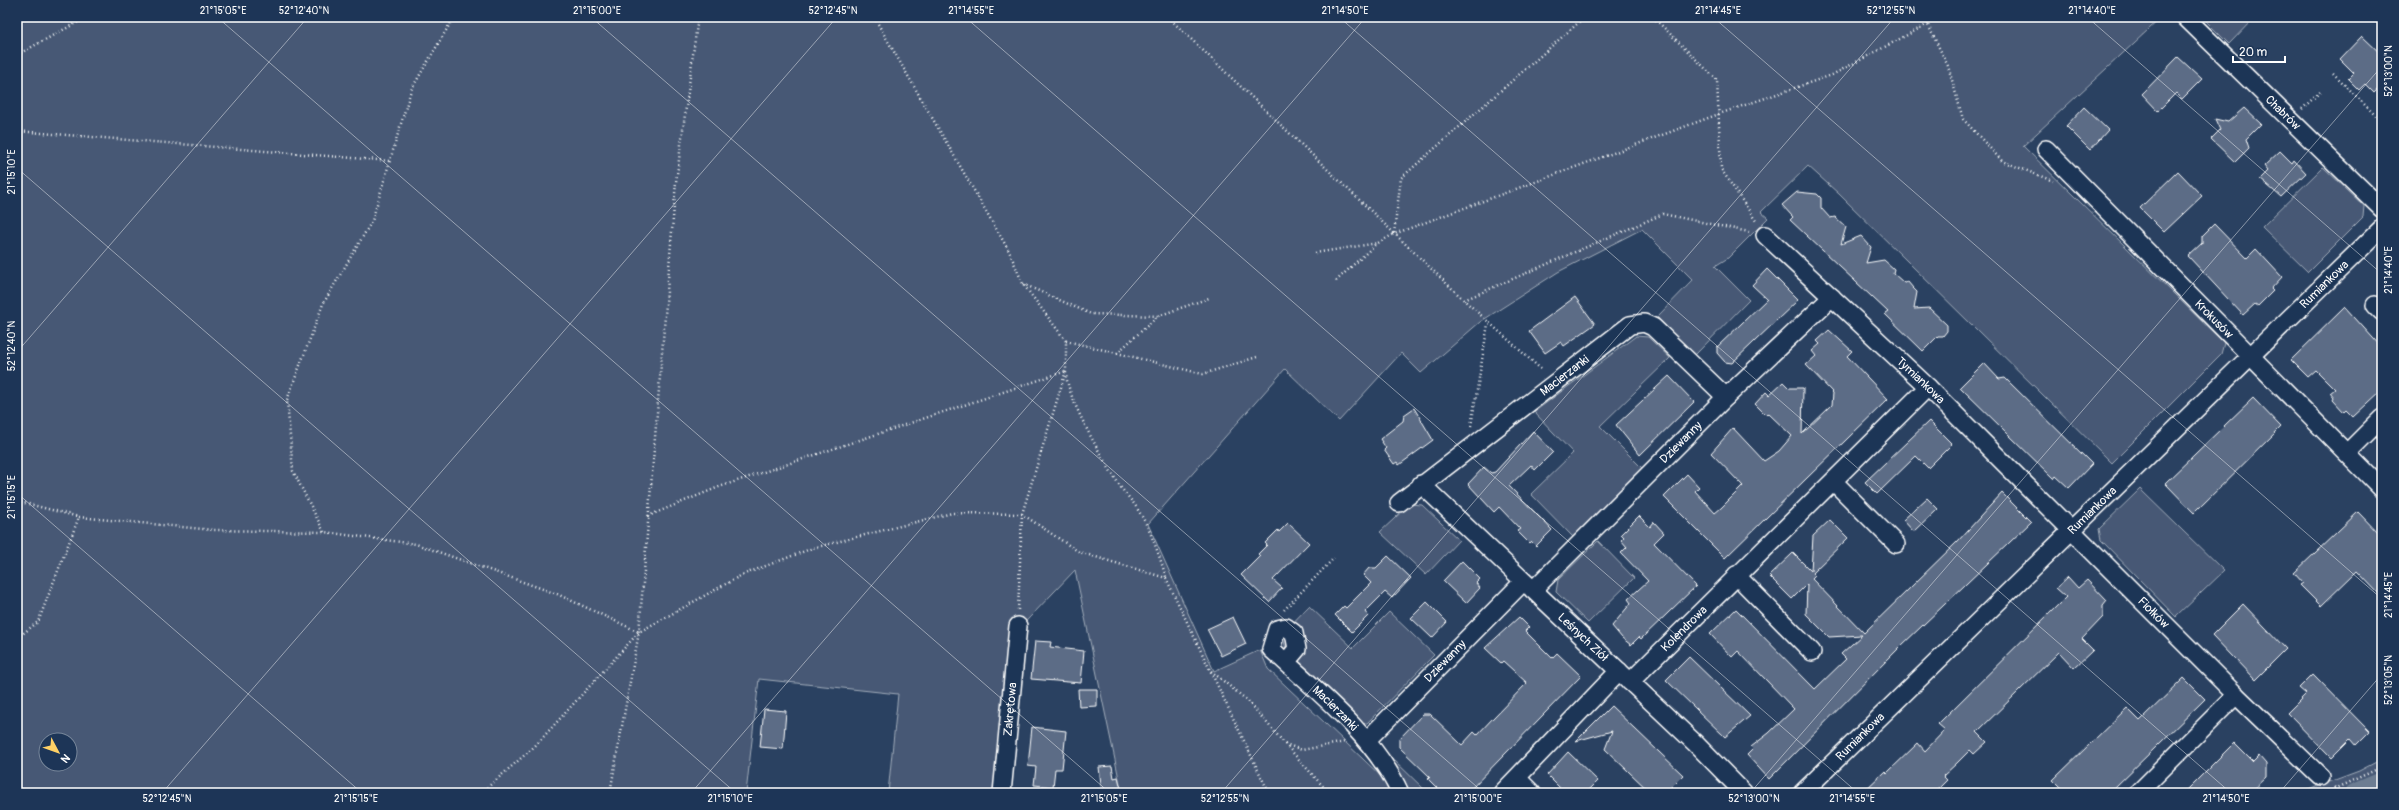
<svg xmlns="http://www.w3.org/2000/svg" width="2399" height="810" viewBox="0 0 2399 810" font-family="Pangolin,sans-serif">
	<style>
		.green { fill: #465975; stroke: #a2acba; fill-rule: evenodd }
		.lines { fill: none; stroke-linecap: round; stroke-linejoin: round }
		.canal { stroke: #6d7d92; stroke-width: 18 }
		.building { fill: #5b6c86; stroke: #fff }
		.minor-casing { stroke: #fff; stroke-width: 20 }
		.path { stroke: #fff; stroke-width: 2.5; stroke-dasharray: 1 3; stroke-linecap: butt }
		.minor { stroke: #1d3557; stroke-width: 17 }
		.ticks { fill: none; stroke: #fff; stroke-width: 1; stroke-opacity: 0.45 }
		.labels { text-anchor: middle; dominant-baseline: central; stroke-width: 3.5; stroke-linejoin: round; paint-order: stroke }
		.street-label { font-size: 12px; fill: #fff; stroke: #1d3557 }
		.neatline { fill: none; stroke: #fff; stroke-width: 1.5 }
		.ticks-label { font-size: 10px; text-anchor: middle; fill: #fff }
	</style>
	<rect width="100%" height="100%" fill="#2a4161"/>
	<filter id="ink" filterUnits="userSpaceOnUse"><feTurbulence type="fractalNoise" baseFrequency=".025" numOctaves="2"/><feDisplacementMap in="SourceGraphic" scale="8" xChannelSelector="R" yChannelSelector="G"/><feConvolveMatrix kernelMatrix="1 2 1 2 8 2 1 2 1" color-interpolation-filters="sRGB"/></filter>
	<g filter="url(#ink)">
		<g class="green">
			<path d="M17 17H2162L2023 146 2224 343 2221 354 2112 463 1839 194 1808 166 1761 212 1768 218 1728 258 1715 266 1749 300 1695 355 1657 317 1693 280 1642 229 1558 272 1480 322 1421 373 1401 353 1339 421 1285 369 1148 524 1214 671 1260 650 1268 669 1383 778 1391 793H1122L1075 570 1010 638 994 793H888L898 694 759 679 746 793H17ZM46 740H70V764H46Z"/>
			<polygon points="2202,17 2255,17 2229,44"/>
			<polygon points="2323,167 2364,206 2363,217 2308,272 2262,227"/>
			<polygon points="1636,336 1648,337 1670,358 1600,426 1643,469 1573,537 1531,494 1573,453 1534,412"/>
			<polygon points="2140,489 2224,571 2176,617 2101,540 2099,529"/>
			<polygon points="1410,504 1422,505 1459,540 1426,575 1380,532"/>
			<polygon points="1598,541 1634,578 1588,623 1556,592 1558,580"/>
			<polygon points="1309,606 1353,648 1389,612 1434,655 1367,723 1356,725 1288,657 1282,634"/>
			<polygon points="1391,757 1428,793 1404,793"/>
			<polygon points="2382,759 2382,793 2300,793 2359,771"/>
		</g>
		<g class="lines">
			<polyline class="canal" points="2353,793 2382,781"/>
		</g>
		<g class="building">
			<polygon points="2362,36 2382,55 2382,85 2374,93 2365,84 2359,90 2348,79 2354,73 2340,59"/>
			<polygon points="2178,57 2202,79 2182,99 2176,93 2158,111 2142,94"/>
			<polygon points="2084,107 2108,130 2090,150 2066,126"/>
			<polygon points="2244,108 2261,124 2246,139 2249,148 2235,162 2211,139 2220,130 2215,119 2228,122"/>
			<polygon points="2280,151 2292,163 2294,160 2306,173 2281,197 2260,179 2268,171 2264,166"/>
			<polygon points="2178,171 2202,196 2164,232 2140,208"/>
			<polygon points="1797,192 1817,194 1821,198 1821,208 1830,218 1835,217 1846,227 1841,244 1861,236 1871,247 1866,263 1884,260 1894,269 1893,273 1904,283 1908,282 1913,288 1917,292 1914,309 1929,308 1947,325 1947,331 1943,336 1938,336 1923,351 1885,314 1888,312 1790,220 1793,217 1782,205"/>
			<polygon points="2214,224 2247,258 2256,249 2282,277 2271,289 2273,291 2258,306 2255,304 2243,315 2188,256 2202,243 2202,236"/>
			<polygon points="1767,269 1798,300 1732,363 1725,362 1717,353 1717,347 1767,299 1752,285"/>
			<polygon points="1575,297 1595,324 1564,346 1561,342 1545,353 1529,331"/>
			<polygon points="2345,307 2382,348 2382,390 2353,417 2346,410 2344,412 2333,400 2334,398 2330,393 2335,389 2316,370 2308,377 2291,360"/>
			<polygon points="1829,330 1852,351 1847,356 1888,399 1725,558 1664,497 1687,474 1699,487 1695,491 1715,513 1721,508 1743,486 1711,453 1733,428 1764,461 1779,451 1792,436 1768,413 1766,415 1755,404 1766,392 1769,395 1783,382 1789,388 1803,388 1802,434 1832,405 1833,393 1806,365 1816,356 1812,351 1820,344 1817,341"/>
			<polygon points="1984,363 1999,379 2005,378 2092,464 2069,488 2056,476 2054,479 1960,387"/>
			<polygon points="1669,376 1694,402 1640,455 1616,425"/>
			<polygon points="2253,398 2281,427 2194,513 2165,483"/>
			<polygon points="1414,408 1433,440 1399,465 1397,462 1394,464 1384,450 1386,448 1380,439 1403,421 1404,415"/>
			<polygon points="1929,421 1952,444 1928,468 1916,456 1877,494 1865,482"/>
			<polygon points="1533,431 1553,452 1535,470 1531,465 1509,486 1552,530 1536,546 1531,541 1529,543 1517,531 1520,529 1499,507 1494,512 1468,484 1484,467 1491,473 1495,472"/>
			<polygon points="2002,493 2031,522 1901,646 1769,779 1747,755 1753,749 1751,747 1769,733 1794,709 1738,651 1732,657 1710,634 1736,609 1815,689 1846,659 1841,654 1862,635 1829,637 1806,614 1807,584 1792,599 1769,576 1793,553 1811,571 1813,536 1830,520 1848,538 1812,573 1815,576 1812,579 1864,633 1958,541"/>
			<polygon points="1927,498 1938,509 1914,532 1903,520"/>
			<polygon points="2358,512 2382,537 2382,597 2357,571 2321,606 2300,585 2303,583 2294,573"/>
			<polygon points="1639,516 1650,527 1654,522 1664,533 1654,543 1696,586 1641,639 1639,637 1631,645 1622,638 1612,626 1631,603 1628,599 1648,581 1621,553 1627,547 1621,540 1624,537 1621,534"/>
			<polygon points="1288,523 1309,543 1273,580 1282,588 1269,602 1241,575 1260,556 1258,554 1267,545 1265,543 1278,530 1279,532"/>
			<polygon points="1388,556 1411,578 1392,598 1385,592 1365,612 1368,616 1352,632 1335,615 1344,606 1346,608 1371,583 1363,575 1369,568 1376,568"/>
			<polygon points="1462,561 1480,579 1476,583 1480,588 1466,603 1443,581"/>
			<polygon points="2068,577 2078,588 2087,580 2107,601 2103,606 2103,617 2082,639 2093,650 2074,668 2059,652 1977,732 1987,742 1974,754 1970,750 1957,763 1943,776 1947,780 1934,793 1862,793 1885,771 1887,773 1918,743 1925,751 1945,730 1938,724 2066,597 2056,588"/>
			<polygon points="1427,602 1447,622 1432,638 1411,618"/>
			<polygon points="2243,604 2286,649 2255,680 2212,635"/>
			<polygon points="1233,617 1246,644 1221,656 1207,629"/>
			<polygon points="1519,617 1529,627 1525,631 1552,658 1557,653 1581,676 1467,793 1438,793 1438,789 1428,779 1430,777 1399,747 1399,739 1423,714 1430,714 1462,745 1474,732 1477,735 1494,717 1527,683 1503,661 1501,663 1485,648"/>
			<polygon points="1035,641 1051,642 1050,647 1084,651 1081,683 1031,679"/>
			<polygon points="1689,657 1750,716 1725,737 1666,680"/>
			<polygon points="2313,674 2370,732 2356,746 2350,739 2331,758 2287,713 2306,694 2299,688"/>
			<polygon points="2184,678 2205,699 2109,793 2066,793 2053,780 2127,708 2140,721"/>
			<polygon points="1078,689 1097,689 1097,706 1079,707"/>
			<polygon points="1611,706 1683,775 1665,793 1651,793 1605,749 1612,731 1576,741"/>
			<polygon points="764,709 786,711 783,749 760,747"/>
			<polygon points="1032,727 1066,731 1062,769 1055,769 1053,787 1034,785 1036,767 1028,766"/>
			<polygon points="2234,743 2253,762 2259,756 2266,764 2266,777 2249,793 2184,793"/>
			<polygon points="1568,752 1598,781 1586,793 1565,793 1547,775"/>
			<polygon points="1112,766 1114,778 1118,777 1122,793 1102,793 1099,767"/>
		</g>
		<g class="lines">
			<g class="minor-casing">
				<g id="minor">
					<path id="s1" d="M2185 17 2382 209"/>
					<path id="s2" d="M2046 149 2382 489"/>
					<path id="s3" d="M1765 235 1928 387 2236 695 2138 793"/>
					<polyline points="2375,305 2382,312"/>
					<polyline points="2347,453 2382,418"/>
					<polyline points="1834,482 1896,544"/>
					<path id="s4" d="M1421 484 1695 743 1744 793"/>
					<path id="s5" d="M1399 503 1630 325 1644 323 1653 327 1726 397"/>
					<polyline points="1736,575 1812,652"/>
					<path id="s6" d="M1533 590 1726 397 1832 297"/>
					<path id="s7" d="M1286 662 1297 649 1294 633 1286 627 1277 629 1271 649C1315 689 1376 738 1400 793"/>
					<path id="s8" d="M1630 682 1928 387"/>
					<polyline points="2236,695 2321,777"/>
					<path id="s9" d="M1367 740 1523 582"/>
					<polyline points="1517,778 1532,793"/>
					<path id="s10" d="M1002 793 1018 626"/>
					<polyline points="1502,793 1619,671"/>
					<path id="s11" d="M1802 793 2382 228"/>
				</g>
			</g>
			<g class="path">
				<polyline points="874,17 1009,251 1023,284 1066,341 1066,371 1022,514 1018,610"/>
				<polyline points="1168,17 1464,300 1543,371"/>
				<polyline points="1653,17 1717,80 1721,169 1756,221"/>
				<polyline points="1920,17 1927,23 1948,66 1963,119 2002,161 2053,181"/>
				<polyline points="17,55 87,17"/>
				<polyline points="2333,73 2382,122"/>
				<polyline points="2302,109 2320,92"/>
				<polyline points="17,131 390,161"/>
				<polyline points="1394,233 1401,178 1585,17"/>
				<polyline points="1315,253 1378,243 1394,234 1719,114 1832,75 1941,17"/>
				<polyline points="1336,281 1377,243"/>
				<polyline points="1023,284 1091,314 1158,316"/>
				<polyline points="1464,300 1663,214 1749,232"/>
				<polyline points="1066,341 1117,353 1158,316 1209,298"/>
				<polyline points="1117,353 1203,374 1257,357"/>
				<polyline points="1471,426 1488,324"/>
				<polyline points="17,501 79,517 213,530 324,532 416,544 557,594 639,632"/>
				<path d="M648 516 719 487 1066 371C1065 396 1105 463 1120 486 1125 494 1133 501 1138 510 1151 530 1159 555 1166 577"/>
				<polyline points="324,532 293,471 287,400 323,304 372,221 411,90 454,17"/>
				<polyline points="1284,610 1334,558"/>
				<polyline points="17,638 38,622 79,517"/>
				<polyline points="1211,671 1248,701 1285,744 1302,750 1345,742"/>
				<polyline points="1285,744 1329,793"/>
				<polyline points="2334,787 2341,793"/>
				<polyline points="2334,789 2382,767"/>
				<polyline points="481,793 535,746 639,632 742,575 813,548 952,513 1022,514 1079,552 1166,578 1269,793"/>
				<polyline points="610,793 639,632 676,182 698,17"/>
			</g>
			<use href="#minor" class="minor"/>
		</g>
	</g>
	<path class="ticks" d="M217 17 1110 793M591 17 1484 793M965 17 1858 793M1339 17 2231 793M1713 17 2382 599M2087 17 2382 274M17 168 736 793M17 352 308 17M17 493 362 793M162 793 837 17M691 793 1366 17M1221 793 1895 17M1750 793 2382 66M2279 793 2382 674"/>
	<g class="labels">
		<g class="street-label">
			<text stroke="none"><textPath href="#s1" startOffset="137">Chabrów</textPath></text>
			<text stroke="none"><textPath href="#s11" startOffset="729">Rumiankowa</textPath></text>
			<text stroke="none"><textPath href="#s2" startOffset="239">Krokusów</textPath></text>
			<text stroke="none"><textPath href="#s5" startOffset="209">Macierzanki</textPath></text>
			<text stroke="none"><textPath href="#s3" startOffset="213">Tymiankowa</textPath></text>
			<text stroke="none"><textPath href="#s6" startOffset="209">Dziewanny</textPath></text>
			<text stroke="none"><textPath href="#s11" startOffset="405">Rumiankowa</textPath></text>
			<text stroke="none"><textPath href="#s3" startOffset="542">Fiołków</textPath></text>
			<text stroke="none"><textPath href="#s8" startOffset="76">Kolendrowa</textPath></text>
			<text stroke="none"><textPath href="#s4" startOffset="223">Leśnych Ziół</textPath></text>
			<text stroke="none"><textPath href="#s9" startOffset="111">Dziewanny</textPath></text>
			<text stroke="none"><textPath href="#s10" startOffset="84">Zakrętowa</textPath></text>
			<text stroke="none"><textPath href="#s7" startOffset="161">Macierzanki</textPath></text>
			<text stroke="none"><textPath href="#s11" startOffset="81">Rumiankowa</textPath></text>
		</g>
	</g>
	<rect width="2399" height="810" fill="none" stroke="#1d3557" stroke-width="44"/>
	<g transform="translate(58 752) rotate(131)"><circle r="19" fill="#1d3557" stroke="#77869a"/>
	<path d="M0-3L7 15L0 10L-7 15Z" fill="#ffd166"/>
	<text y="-6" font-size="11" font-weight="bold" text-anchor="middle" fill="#ffffff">N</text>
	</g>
	<path d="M2233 56v6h52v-6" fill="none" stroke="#ffffff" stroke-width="2"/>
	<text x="2239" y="56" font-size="12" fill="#ffffff" stroke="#1d3557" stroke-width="3" paint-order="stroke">20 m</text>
	<rect x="22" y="22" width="2355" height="766" class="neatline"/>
	<g class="ticks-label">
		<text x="223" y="14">21°15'05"E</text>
		<text x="304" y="14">52°12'40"N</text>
		<text x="597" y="14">21°15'00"E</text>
		<text x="833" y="14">52°12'45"N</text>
		<text x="971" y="14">21°14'55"E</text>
		<text x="1345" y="14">21°14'50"E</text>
		<text x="1718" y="14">21°14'45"E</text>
		<text x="1891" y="14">52°12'55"N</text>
		<text x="2092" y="14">21°14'40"E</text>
		<text transform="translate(2388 71) rotate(-90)" y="4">52°13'00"N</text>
		<text transform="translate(11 172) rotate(-90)" y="4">21°15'10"E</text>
		<text transform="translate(2388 270) rotate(-90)" y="4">21°14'40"E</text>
		<text transform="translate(11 346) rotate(-90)" y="4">52°12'40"N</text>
		<text transform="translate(11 497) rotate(-90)" y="4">21°15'15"E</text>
		<text transform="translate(2388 595) rotate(-90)" y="4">21°14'45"E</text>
		<text transform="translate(2388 680) rotate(-90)" y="4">52°13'05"N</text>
		<text x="167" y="802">52°12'45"N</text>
		<text x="356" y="802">21°15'15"E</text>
		<text x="730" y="802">21°15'10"E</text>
		<text x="1104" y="802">21°15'05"E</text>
		<text x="1225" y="802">52°12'55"N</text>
		<text x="1478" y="802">21°15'00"E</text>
		<text x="1754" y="802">52°13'00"N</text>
		<text x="1852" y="802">21°14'55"E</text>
		<text x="2226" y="802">21°14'50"E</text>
	</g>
</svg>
